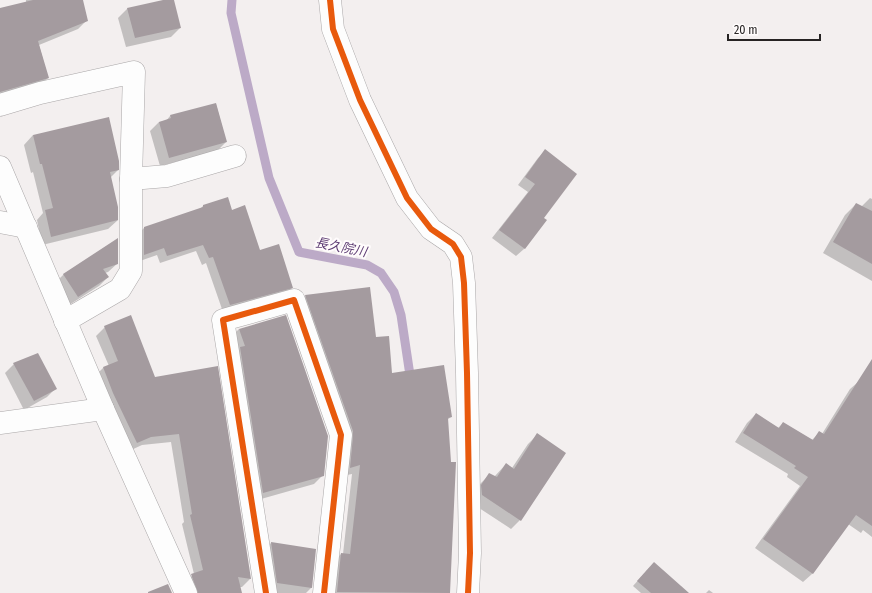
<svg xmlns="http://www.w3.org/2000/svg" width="872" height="593" viewBox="0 0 872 593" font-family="'Fira Sans Condensed','Noto Sans JP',sans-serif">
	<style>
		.shadow { fill: #0003 }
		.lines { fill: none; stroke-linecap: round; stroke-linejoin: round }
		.stream { stroke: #bcaac7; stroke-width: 9 }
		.building { fill: #a49b9f }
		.minor-casing { stroke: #aaa7a8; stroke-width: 23 }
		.minor { stroke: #fdfdfd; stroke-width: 22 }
		.cycleway-casing { stroke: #fffcfc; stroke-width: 8 }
		.cycleway { stroke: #e8590c; stroke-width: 6 }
		.labels { text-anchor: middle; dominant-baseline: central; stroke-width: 4; stroke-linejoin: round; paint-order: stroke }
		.water-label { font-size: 13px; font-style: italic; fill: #5d3c73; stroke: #fffcfc }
	</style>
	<rect width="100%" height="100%" fill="#f3efef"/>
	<g class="shadow">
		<polygon points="26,0 82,0 87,20 78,29 39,45 48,78 40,86 0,97 0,9 26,3"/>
		<polygon points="167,0 173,0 180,28 171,37 126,47 118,18 127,9"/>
		<polygon points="216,104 226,142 217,151 160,166 150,131 159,122 166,121 170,116"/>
		<polygon points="33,135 118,170 110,178 118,220 108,229 42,245 37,220 43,213 33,172 31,173 24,145"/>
		<polygon points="545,151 542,218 545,221 524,249 516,256 492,238 528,192 518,185 538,158"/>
		<polygon points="870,198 872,199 872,281 823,253 845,215 856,204 861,207"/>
		<polygon points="203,206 232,211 260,251 292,288 285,295 223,312 206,263 202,265 196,251 160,263 157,255 137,262 137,235 144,228 200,209"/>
		<polygon points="118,263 108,272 105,273 108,277 99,286 69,305 55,283 64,274"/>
		<polygon points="305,296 375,338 391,375 451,417 447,420 450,463 455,463 449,593 329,593 333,562 341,554 343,554 352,474 342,476 297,304"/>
		<polygon points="105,327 154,378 217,367 250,579 242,587 239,587 241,593 188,593 183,584 194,574 182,524 184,522 171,442 142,445 129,451 95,376 103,368 109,366 96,336"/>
		<polygon points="239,329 323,475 314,484 254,501 230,338"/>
		<polygon points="14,364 56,388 47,397 24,410 5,373"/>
		<polygon points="872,370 872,537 863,530 861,533 848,524 812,574 803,582 755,548 800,486 787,477 788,474 735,442 747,423 756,414 778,428 783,423 812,440 820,432 822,434 850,389"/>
		<polygon points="537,435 520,520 511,529 473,504 473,495 481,483 490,474 494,477 506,464 512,468 528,444"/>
		<polygon points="271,543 315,550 311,588 306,593 275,593 262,552"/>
		<polygon points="649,568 677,593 641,593 633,586"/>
		<polygon points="709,590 713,593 706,593"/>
	</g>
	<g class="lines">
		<polyline class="stream" points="232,0 231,13 269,178 299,252 367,265 381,273 394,292 401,315 411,382"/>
	</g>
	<g class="building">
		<polygon points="33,0 83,0 88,21 38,41 49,78 0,92 0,8"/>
		<polygon points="163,0 174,0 181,28 135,38 127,8"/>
		<polygon points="216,103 227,142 169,158 159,122 171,118 170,115"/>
		<polygon points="109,117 119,161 119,170 110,172 118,207 118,220 51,237 45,210 53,208 42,164 40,164 33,135"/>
		<polygon points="545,149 577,174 544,218 547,220 525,249 499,230 535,184 525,177"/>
		<polygon points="228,197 232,210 245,205 260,250 279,244 293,288 230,305 213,257 209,258 203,245 167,256 164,248 144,255 144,227 203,207 203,205"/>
		<polygon points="856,203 872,211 872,264 833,242"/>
		<polygon points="118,238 118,264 103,269 109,277 78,297 63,274"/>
		<polygon points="370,287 376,337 389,336 392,373 444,365 452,417 448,418 451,462 456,462 450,593 337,592 341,553 350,554 360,465 350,468 353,436 353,431 305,295"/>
		<polygon points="131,315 155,377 218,366 251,579 238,577 242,593 198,593 191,574 203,570 190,515 192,514 179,434 151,437 137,443 113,393 103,367 118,361 104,326"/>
		<polygon points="286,315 328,436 324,476 263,493 240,347 245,346 239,329"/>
		<polygon points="38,353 57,389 34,401 13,363"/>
		<polygon points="872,359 872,526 856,515 813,574 763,539 808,477 794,468 796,466 743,433 756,413 779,428 783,422 813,440 819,431 824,434"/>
		<polygon points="537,433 566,453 521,521 482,495 481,485 489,473 497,477 506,463 514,469"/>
		<polygon points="271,542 316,549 312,588 277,583"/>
		<polygon points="654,562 689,593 651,593 637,581"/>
		<polygon points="168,584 172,593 148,593 148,592"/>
	</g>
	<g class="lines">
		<g class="minor-casing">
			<g id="minor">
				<polyline points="330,0 333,29 360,100 407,198 431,229 453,244 461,257 464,283 467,373 470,553 468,593"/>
				<polyline points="0,105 40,93 134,72 131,179 131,271 120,289 65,321"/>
				<polyline points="0,167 103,409 186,593"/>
				<polyline points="131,179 167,176 235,156"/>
				<polyline points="0,222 26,227"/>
				<polyline points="0,423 103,409"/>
				<polyline points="266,593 223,320 294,300 341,435 324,593"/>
			</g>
		</g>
		<use href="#minor" class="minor"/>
		<g class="cycleway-casing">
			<g id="cycleway">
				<polyline points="330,0 333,29 360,100 407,198 431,229 453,244 461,257 464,283 467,373 470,553 468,593"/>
				<polyline points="266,593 223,320 294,300 341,435 324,593"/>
			</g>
		</g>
		<use href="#cycleway" class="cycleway"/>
	</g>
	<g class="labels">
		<g class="water-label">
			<text transform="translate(341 247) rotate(11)">長久院川</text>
		</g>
	</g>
	<path d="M728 34v6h92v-6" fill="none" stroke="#262323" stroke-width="2"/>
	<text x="734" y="34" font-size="12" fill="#262323" stroke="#fffcfc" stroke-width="3" paint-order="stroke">20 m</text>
</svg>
